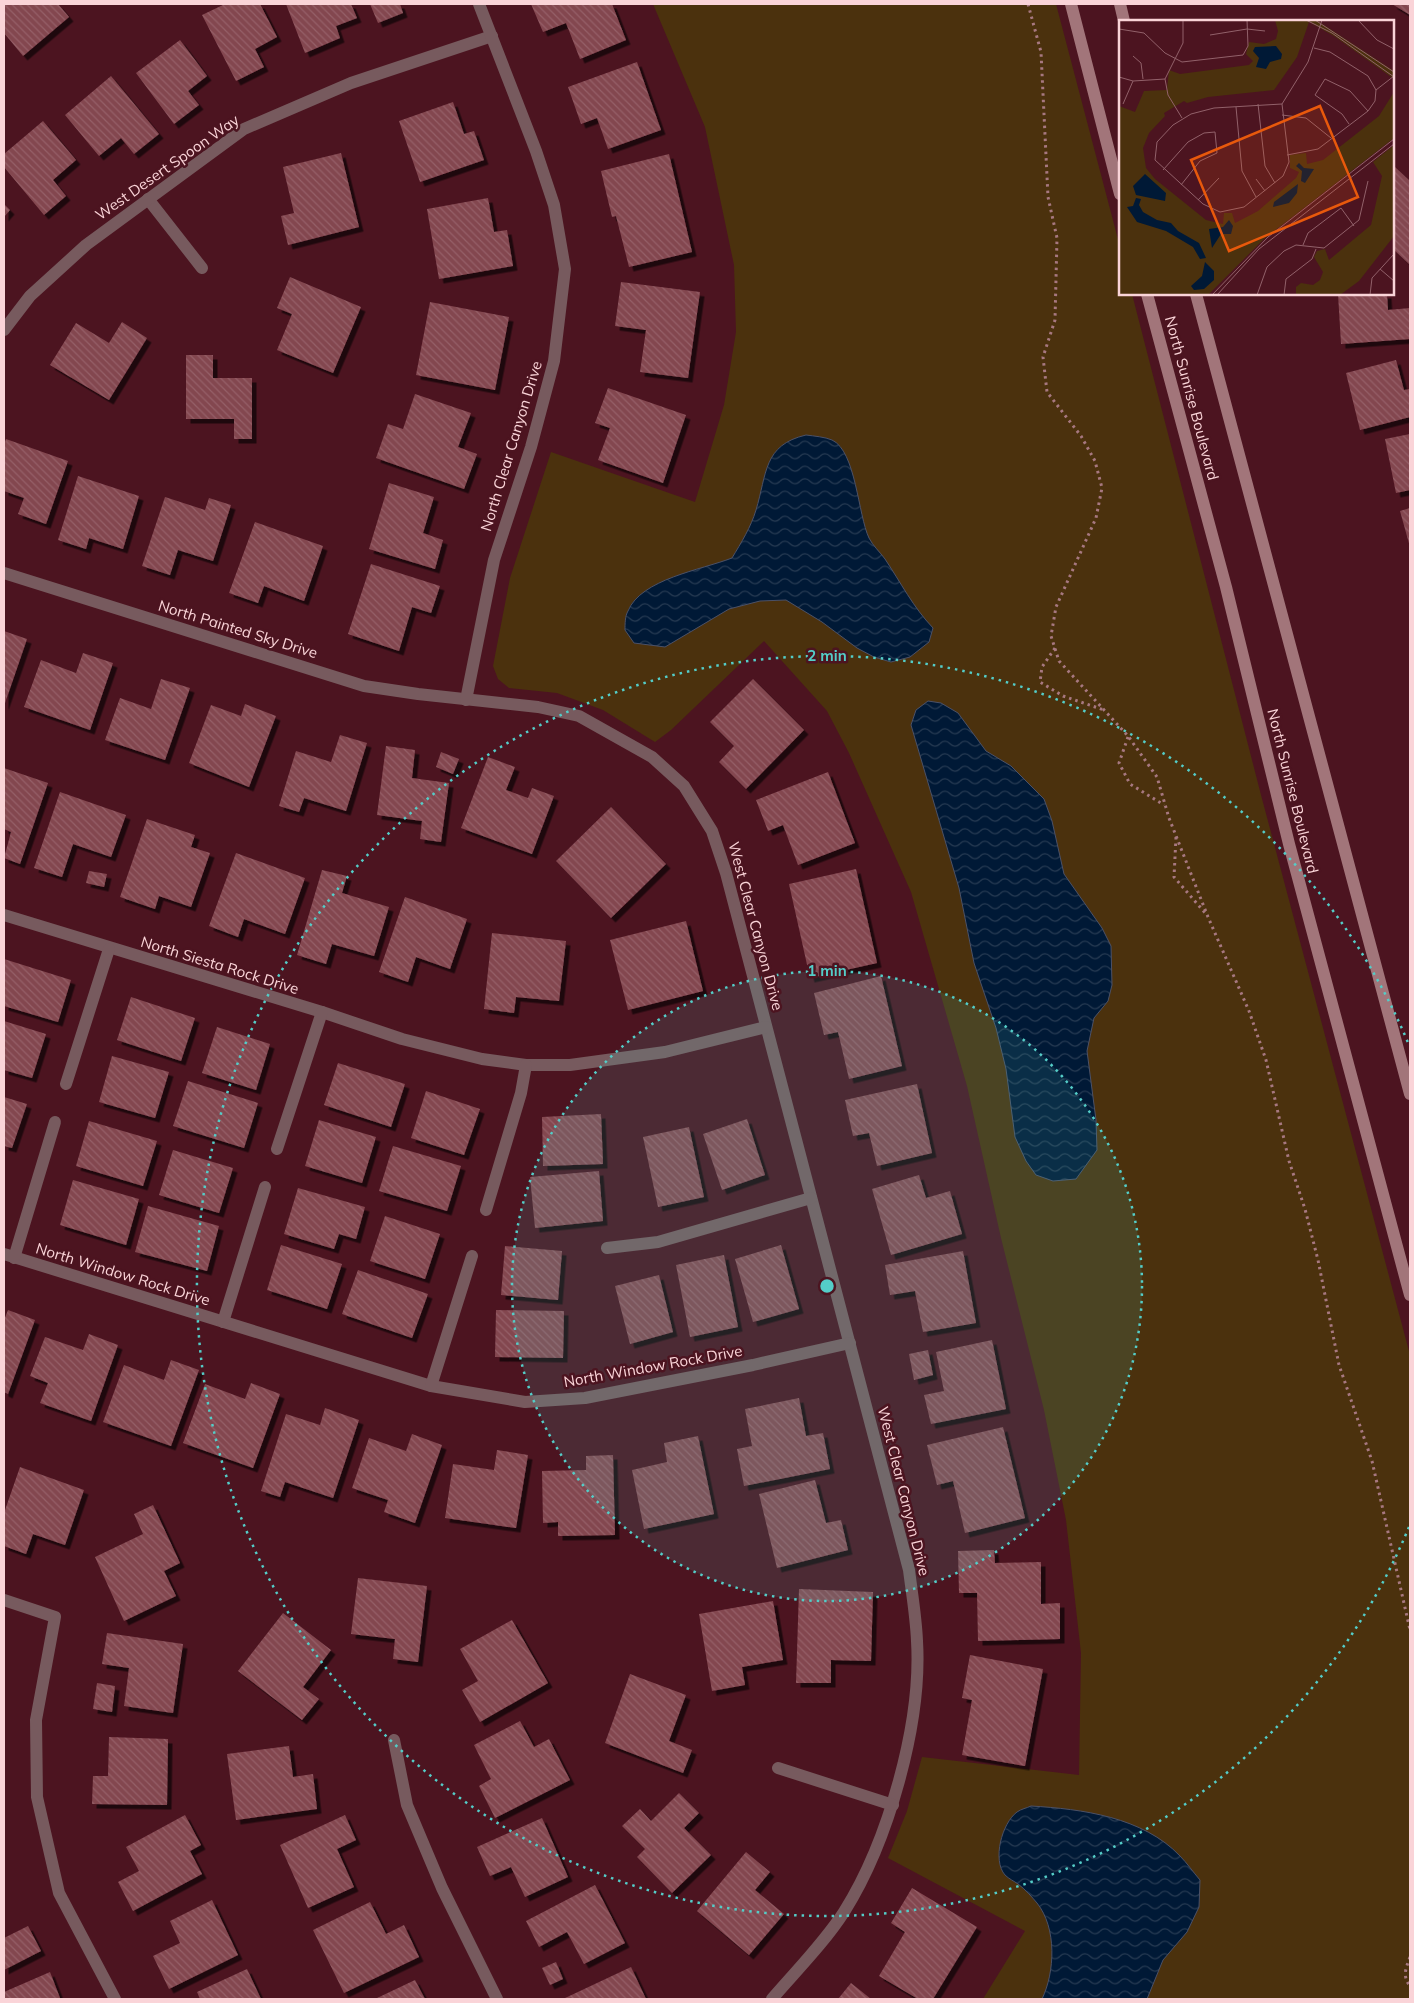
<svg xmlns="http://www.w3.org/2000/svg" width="1414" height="2003" viewBox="0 0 1414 2003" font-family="Mulish,sans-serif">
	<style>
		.green { fill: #4b310d }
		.water { fill: url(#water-waves); stroke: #4b5167 }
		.building { fill: url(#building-back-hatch); filter: url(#shadow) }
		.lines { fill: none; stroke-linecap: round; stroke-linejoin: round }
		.path { stroke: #a77880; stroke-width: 3; stroke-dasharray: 2.5 4; stroke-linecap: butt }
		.street { stroke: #775a5e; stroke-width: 12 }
		.secondary { stroke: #a2757a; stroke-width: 12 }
		.ring { fill: none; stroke: #54cdc8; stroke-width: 2.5; stroke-dasharray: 2.5 5 }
		.labels { text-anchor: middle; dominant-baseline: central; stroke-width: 5; stroke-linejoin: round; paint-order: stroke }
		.street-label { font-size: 15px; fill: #fad4d8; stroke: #4c1420 }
		.inset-road { fill: none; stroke: #92616a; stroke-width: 1 }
		.view { fill: #e8590c; fill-opacity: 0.15; stroke: #e8590c; stroke-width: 2.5 }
		.inset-edge { fill: none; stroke: #fad4d8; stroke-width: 2.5 }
		.centre { fill: #54cdc8; stroke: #4c1420; stroke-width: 2.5 }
		.ring-label { font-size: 15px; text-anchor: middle; font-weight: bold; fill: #54cdc8; stroke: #4c1420; stroke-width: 5; stroke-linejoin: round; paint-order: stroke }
	</style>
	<defs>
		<pattern id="water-waves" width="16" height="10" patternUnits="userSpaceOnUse" patternTransform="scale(1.25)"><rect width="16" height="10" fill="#001936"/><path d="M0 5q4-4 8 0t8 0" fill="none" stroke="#263a52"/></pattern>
		<pattern id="building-back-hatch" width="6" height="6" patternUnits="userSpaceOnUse" patternTransform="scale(1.25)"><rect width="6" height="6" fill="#83464f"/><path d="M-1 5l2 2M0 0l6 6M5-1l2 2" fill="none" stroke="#956068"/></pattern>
		<filter id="shadow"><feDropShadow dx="4.5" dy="4.5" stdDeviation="0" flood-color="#0009"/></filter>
	</defs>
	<rect width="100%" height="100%" fill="#4c1420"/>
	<polygon class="green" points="653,4 1056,4 1120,247 1120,294 1132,294 1261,795 1410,1355 1410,1999 983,1999 1025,1931 888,1858 907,1811 922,1757 1079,1775 1081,1653 1066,1520 1044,1410 1001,1238 967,1086 911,892 849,753 827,711 764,641 671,730 655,742 603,710 557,693 509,688 498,679 493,666 510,578 551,452 695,502 724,405 736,332 734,265 705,127"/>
	<g class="water">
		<path d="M806 435C814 436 825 437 832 440 856 451 858 515 869 538 873 546 880 552 885 559 901 583 913 607 933 628L929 642 910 657 891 662 874 657 857 648 822 622 786 600 760 601 729 609 665 647 634 643 625 630C625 624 625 616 628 611 641 579 701 570 732 558 741 543 751 527 756 510 767 474 763 445 806 435Z"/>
		<polygon points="928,701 941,703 958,713 986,751 1011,766 1044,799 1052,821 1064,874 1102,928 1111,946 1112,985 1108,1001 1094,1018 1087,1051 1096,1120 1097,1150 1076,1179 1053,1181 1036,1175 1026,1161 1015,1137 1006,1069 996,1028 974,963 959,888 911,725 916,710"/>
		<path d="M1031 1806C1082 1809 1143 1817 1180 1856 1187 1863 1193 1872 1200 1880L1199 1907 1187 1932 1163 1960 1147 1999H1042C1055 1972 1057 1928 1037 1903 1032 1897 1025 1889 1018 1884 1014 1881 1009 1879 1005 1875 992 1860 1002 1823 1017 1812 1021 1809 1027 1808 1031 1806Z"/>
	</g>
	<g class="building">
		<polygon points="4,4 58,4 69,17 23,56 4,33"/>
		<polygon points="225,4 260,4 277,37 255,49 264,67 236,81 202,15"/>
		<polygon points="286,4 351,4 357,18 336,26 340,38 305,53"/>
		<polygon points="370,4 400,4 403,13 378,23"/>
		<polygon points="531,4 612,4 626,40 580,59 566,23 543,32"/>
		<polygon points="1392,4 1410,4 1410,15"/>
		<polygon points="180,40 207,76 188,91 199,105 174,124 136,73"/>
		<polygon points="637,62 661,130 608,149 597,118 581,124 568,87"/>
		<polygon points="111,76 159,134 134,154 121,138 99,156 65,115"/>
		<polygon points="453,102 464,134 474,131 484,160 420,182 399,121"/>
		<polygon points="43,121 76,160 53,180 66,196 44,215 4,167 4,154"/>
		<polygon points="341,153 359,227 288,245 281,216 294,213 283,167"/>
		<polygon points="669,154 692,252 629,267 616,216 612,217 601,171"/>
		<polygon points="1395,167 1410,181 1410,265 1393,249 1393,169"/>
		<polygon points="488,198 494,232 507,230 513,266 439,279 427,209"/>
		<polygon points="4,204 10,210 4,217"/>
		<polygon points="290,277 361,307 333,373 277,350 292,314 277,308"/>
		<polygon points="621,282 700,292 688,378 640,372 646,330 615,326"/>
		<polygon points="1338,294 1387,294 1388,310 1410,308 1410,339 1341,344"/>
		<polygon points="430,302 509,317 495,390 416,375"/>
		<polygon points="122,322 147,338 109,400 50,365 76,323 109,343"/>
		<polygon points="186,355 213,355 213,378 252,378 252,439 234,439 234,419 186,419"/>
		<polygon points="1396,360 1404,390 1410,389 1410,417 1360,430 1346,373"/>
		<polygon points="608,388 686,415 663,483 598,460 610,428 595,423"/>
		<polygon points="415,394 471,413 458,447 477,454 464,489 376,458 388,424 403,429"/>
		<polygon points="1410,434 1410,490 1396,493 1385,439"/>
		<polygon points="6,439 68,461 46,524 18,514 24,498 4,491 4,445"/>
		<polygon points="78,476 139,496 123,549 89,538 86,549 58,540"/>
		<polygon points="389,483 434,497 423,533 443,540 435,569 369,549"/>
		<polygon points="165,497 205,510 209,498 231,505 213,561 178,550 170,575 142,566"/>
		<polygon points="1410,508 1410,547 1400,511"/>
		<polygon points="255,522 323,546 304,601 264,586 258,603 229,593"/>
		<polygon points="371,564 440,586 431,613 412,607 399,651 348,634"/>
		<polygon points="4,631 27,639 4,706"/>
		<polygon points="83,653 113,663 90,730 24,707 41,660 76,673"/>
		<polygon points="161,679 190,688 165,760 105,740 120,698 151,709"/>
		<polygon points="753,679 804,730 746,789 719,762 734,746 710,722"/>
		<polygon points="245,704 276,716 249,787 189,763 211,705 241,716"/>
		<polygon points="340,735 367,743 346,811 304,798 299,812 279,806 296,751 331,762"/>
		<polygon points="386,746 415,750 412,778 449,783 441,842 420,839 422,821 377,815"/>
		<polygon points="441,752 459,759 453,774 436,767"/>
		<polygon points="488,757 515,767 506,790 528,798 532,788 554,796 532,854 461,828"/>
		<polygon points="4,768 48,783 20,864 4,858 11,832 4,829"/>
		<polygon points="828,772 855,843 798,865 783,825 768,831 756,800"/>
		<polygon points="60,792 126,815 111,857 73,844 62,877 34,868"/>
		<polygon points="611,807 666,864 611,918 556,861"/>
		<polygon points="147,819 195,835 191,847 210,853 191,907 159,896 155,909 120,897"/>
		<polygon points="236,853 305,878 285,934 244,919 238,937 209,926"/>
		<polygon points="856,869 877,963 810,978 789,884"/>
		<polygon points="322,870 347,876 342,893 389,907 374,956 332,944 326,964 297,955"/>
		<polygon points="89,871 107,874 104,887 86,883"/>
		<polygon points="405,897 467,919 450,969 416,957 408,982 379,972"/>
		<polygon points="686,921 703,991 628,1010 610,940"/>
		<polygon points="492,933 566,941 559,1001 516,997 514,1013 484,1009"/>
		<polygon points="4,959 71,980 58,1022 4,1006"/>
		<polygon points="881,976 902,1066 849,1079 838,1032 824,1035 814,993"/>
		<polygon points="131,997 195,1018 181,1061 117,1040"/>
		<polygon points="4,1021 46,1034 32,1078 4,1070"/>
		<polygon points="217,1027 270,1044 256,1090 202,1073"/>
		<polygon points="112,1056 169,1072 155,1118 99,1102"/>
		<polygon points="338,1063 405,1084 391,1127 324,1105"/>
		<polygon points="188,1081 258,1103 244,1148 173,1126"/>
		<polygon points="917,1084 932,1153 877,1166 869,1133 853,1136 845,1100"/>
		<polygon points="426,1091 480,1109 464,1155 411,1138"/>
		<polygon points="4,1097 27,1104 12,1148 4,1146"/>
		<polygon points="601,1114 603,1164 543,1166 542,1117"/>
		<polygon points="747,1119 765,1175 722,1190 703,1134"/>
		<polygon points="319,1120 376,1137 362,1183 305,1166"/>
		<polygon points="89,1121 157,1141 143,1186 76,1166"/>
		<polygon points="689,1127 704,1197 658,1207 643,1137"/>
		<polygon points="393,1146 461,1166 447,1211 379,1191"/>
		<polygon points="173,1150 233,1168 219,1213 159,1195"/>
		<polygon points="599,1171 603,1221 535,1228 530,1177"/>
		<polygon points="919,1175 926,1198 950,1191 962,1234 891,1255 872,1189"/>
		<polygon points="73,1180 139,1199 126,1245 60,1225"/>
		<polygon points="298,1188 365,1207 356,1239 339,1234 334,1249 284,1234"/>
		<polygon points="148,1206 219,1226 207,1271 135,1252"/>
		<polygon points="385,1216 440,1234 425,1279 370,1261"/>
		<polygon points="281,1245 342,1264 327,1309 267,1290"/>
		<polygon points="781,1245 799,1309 753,1322 735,1259"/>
		<polygon points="505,1246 562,1251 558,1300 501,1295"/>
		<polygon points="963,1251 976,1323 923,1332 915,1291 890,1295 885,1265"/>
		<polygon points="724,1255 738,1327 690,1337 676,1265"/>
		<polygon points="358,1270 428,1294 412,1338 342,1314"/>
		<polygon points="659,1275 673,1332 630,1344 615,1286"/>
		<polygon points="8,1310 35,1320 8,1394 4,1392 4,1320"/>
		<polygon points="496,1310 564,1311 563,1358 495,1357"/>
		<polygon points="89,1334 118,1345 91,1421 40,1403 48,1383 30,1376 45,1337 83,1350"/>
		<polygon points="992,1340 1006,1409 931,1424 924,1395 944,1391 936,1352"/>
		<polygon points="928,1350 933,1375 914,1380 909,1354"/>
		<polygon points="171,1360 199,1370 171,1446 103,1422 124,1365 164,1380"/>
		<polygon points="251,1383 280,1394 253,1468 183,1443 205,1384 245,1399"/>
		<polygon points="799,1398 806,1436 823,1433 830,1469 744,1486 737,1449 752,1446 745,1409"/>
		<polygon points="325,1408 359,1420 333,1498 285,1482 280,1497 261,1491 286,1414 320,1425"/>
		<polygon points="1003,1427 1025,1518 965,1533 953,1481 937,1485 927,1445"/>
		<polygon points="412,1434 442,1445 415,1523 384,1512 388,1500 352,1488 369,1438 406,1451"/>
		<polygon points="698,1436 714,1514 644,1529 632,1470 667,1462 664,1443"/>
		<polygon points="497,1450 528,1455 516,1528 445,1518 453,1464 494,1470"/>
		<polygon points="613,1455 615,1535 558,1536 558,1522 543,1523 542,1471 586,1470 586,1456"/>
		<polygon points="20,1467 84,1490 65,1545 33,1534 26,1554 4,1546 4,1513"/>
		<polygon points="815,1480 826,1523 841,1520 848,1550 777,1568 759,1494"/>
		<polygon points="153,1505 180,1563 164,1571 176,1596 124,1621 95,1557 143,1534 134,1514"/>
		<polygon points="994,1550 995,1563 1041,1562 1041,1604 1060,1603 1060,1639 978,1641 977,1593 959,1593 958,1551"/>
		<polygon points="358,1578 427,1586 418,1662 393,1659 395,1639 351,1634"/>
		<polygon points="799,1589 873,1592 871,1661 831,1660 831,1683 796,1683"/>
		<polygon points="773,1601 783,1660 742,1667 745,1685 712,1691 699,1614"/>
		<polygon points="283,1613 331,1650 303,1687 319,1699 302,1720 238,1671"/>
		<polygon points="512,1620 548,1683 480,1722 462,1690 478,1681 460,1649"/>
		<polygon points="107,1633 183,1644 173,1713 124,1706 129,1668 102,1664"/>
		<polygon points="970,1655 1043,1669 1025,1766 962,1755 972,1700 962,1698"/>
		<polygon points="630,1674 686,1695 669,1741 692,1750 683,1773 605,1743"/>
		<polygon points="97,1683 115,1686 112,1712 93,1709"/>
		<polygon points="520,1721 534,1747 549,1739 570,1780 495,1818 479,1786 491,1779 474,1745"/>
		<polygon points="109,1737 168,1739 167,1805 92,1804 93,1776 108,1776"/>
		<polygon points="289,1746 293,1777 313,1774 317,1809 236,1820 227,1754"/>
		<polygon points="679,1793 699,1813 684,1828 711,1855 672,1893 637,1857 645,1849 622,1826 640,1809 651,1821"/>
		<polygon points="185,1815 201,1845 190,1851 202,1874 133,1911 118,1882 139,1871 126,1847"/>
		<polygon points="345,1815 356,1840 337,1849 354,1887 308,1908 280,1845"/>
		<polygon points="542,1818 568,1877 525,1897 511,1867 490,1876 477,1847"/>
		<polygon points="746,1852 770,1872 755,1890 784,1914 749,1955 697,1911"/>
		<polygon points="595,1885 625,1943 584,1964 567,1932 539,1947 526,1921"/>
		<polygon points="912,1888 977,1927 933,1999 918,1999 879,1976 905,1932 891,1923"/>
		<polygon points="212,1900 238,1955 169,1989 153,1956 180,1943 170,1921"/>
		<polygon points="370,1902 386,1934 404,1925 419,1957 344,1993 313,1930"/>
		<polygon points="28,1926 41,1951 4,1970 4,1938"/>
		<polygon points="556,1962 563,1979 550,1985 542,1968"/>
		<polygon points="631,1967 646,1999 563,1999"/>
		<polygon points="247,1969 261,1999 200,1999 197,1992"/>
		<polygon points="50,1972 60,1998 4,1999 4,1992"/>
		<polygon points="415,1980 425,1999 375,1999"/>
		<polygon points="851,1983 871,1999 838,1999"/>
	</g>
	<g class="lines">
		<g class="path">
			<polyline points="1028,4 1041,52 1048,197 1057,238 1055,320 1043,357 1047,392 1081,436 1095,461 1102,488 1096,518 1056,607 1051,636 1059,661 1128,736 1157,777 1169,818 1208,917 1249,1011 1266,1060 1289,1161 1305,1209 1318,1260 1339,1365 1372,1461 1410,1630"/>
			<polyline points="1055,648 1042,667 1040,682 1063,696 1104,710"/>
			<polyline points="1128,737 1119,763 1130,784 1164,805"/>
			<polyline points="1176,837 1174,877 1206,914"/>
			<path d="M1410 1957C1406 1968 1402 1976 1410 1986"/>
		</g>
		<g class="street">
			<polyline points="148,199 202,268"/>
			<polyline points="4,330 30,296 86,245 244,129 351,83 492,36"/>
			<path d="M4 573 364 686 418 694 538 707 579 716 652 757 684 786 712 831 726 873 909 1570C912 1594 916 1617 917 1641 922 1724 888 1842 844 1912 824 1943 796 1971 772 1999"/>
			<polyline points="466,700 494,560 531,447 554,361 565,269 554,205 536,151 479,4"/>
			<polyline points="4,915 322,1012 402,1039 482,1059 526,1065 570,1065 665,1052 766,1027"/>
			<polyline points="66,1084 109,949"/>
			<polyline points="277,1149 322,1012"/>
			<polyline points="486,1210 521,1093 526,1065"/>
			<polyline points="607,1248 658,1242 811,1198"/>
			<polyline points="4,1254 431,1386 525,1402 585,1398 753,1365 850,1343"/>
			<polyline points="14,1258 55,1122"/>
			<polyline points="223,1322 265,1187"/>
			<polyline points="431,1386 472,1256"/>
			<polyline points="4,1600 55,1617 36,1720 37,1797 59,1893 115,1999"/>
			<polyline points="394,1740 407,1805 442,1888 497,1999"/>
			<polyline points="778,1768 893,1805"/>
		</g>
		<g class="secondary">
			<polyline points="1071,4 1120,194"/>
			<polyline points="1120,4 1124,21"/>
			<polyline points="1147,294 1226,587 1289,844 1410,1295"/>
			<polyline points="1196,294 1410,1094"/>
		</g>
	</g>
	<circle cx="827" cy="1286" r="315" fill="#54cdc8" fill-opacity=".12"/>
	<g class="ring">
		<circle cx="827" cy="1286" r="315"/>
		<path d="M1409 1527A630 630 0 1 1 1409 1045"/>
	</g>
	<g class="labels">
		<g class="street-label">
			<text transform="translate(167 167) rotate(-35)">West Desert Spoon Way</text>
			<text transform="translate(1192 398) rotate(75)">North Sunrise Boulevard</text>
			<text transform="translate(511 446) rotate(-73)">North Clear Canyon Drive</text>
			<text transform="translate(238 629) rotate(17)">North Painted Sky Drive</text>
			<text transform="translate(1293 791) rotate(76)">North Sunrise Boulevard</text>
			<text transform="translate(756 926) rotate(75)">West Clear Canyon Drive</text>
			<text transform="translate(220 965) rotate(17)">North Siesta Rock Drive</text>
			<text transform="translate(123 1274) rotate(17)">North Window Rock Drive</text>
			<text transform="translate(653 1366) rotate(-10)">North Window Rock Drive</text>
			<text transform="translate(904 1491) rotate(76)">West Clear Canyon Drive</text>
		</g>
	</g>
	<g transform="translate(1119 20)">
		<rect width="275" height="275" fill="#4c1420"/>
		<path d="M156 0 199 1 275 51V59L215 16 190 2 178 37 155 70 89 77 68 83 65 81 45 93 46 96 30 113 24 128 27 148 36 159 87 200 104 204 105 193H113L116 203 139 191 177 158 180 152 171 148V135L187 133 188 144 204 140 260 96 275 72V118L145 219 89 275H0V86L16 92 25 71 48 70 50 50 61 54 130 45 134 41 127 34 130 22 145 24 157 19 159 11ZM275 125V216L240 261 221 275H177V267L182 263 194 265 201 260 204 252 195 237 198 231 206 229 210 240 252 205 263 156 254 142Z" fill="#4b310d"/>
		<path d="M157 26 163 34 162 39 151 42 147 49 137 47 140 38 134 31 136 27ZM180 143 185 148 195 149 186 163 182 161 183 151 177 146ZM26 154 47 173 46 181 17 175 14 166ZM179 164 178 173 170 183 154 187 155 182ZM17 178 22 179 20 185 24 192 38 200 52 203 59 211 80 223 87 238 81 239 74 227 47 211 18 202 8 187 14 186ZM110 200 114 206 112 214H102L93 228 90 209 104 207ZM86 242 95 251V260L85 269 75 270 72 266 83 256Z" fill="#001936"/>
		<path class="inset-road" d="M187 0 213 13 275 57M196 0 275 52M239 0 258 20 275 29M0 9 25 13 46 33 63 42 124 35 129 26 128 0M91 15 128 9 146 11M14 36 22 43 24 59M0 57 14 61 46 59M257 70 275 56M4 84 14 61M139 84 146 146 156 163M163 84 95 88 72 94 54 105 38 122 36 140 84 184 101 192 125 187 164 156 170 142 163 84 189 42 203 0M117 87 123 151 137 177M163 95 187 98 212 118M63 98 49 75 46 59 64 23V0M230 104 223 94 196 75 206 59 231 71 249 91M168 135 199 129 249 91 256 81 257 70 249 56 211 32 195 28M44 150 69 122 85 113 96 112 98 133 81 141 62 165M137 159 146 171M79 180 100 158M184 225 189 213 222 188 235 206M261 249 275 261M93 275 149 217 275 119M98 275 140 229 275 124M138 275 148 247 165 231 177 225 205 228 240 200 249 161M165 275 167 259 193 239 197 229M251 275 253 258 275 234"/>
		<path class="view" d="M201 86 239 177 110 231 72 140Z"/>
		<rect width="275" height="275" class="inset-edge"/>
	</g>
	<circle cx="827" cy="1286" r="8" class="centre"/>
	<g class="ring-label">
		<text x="827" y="661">2 min</text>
		<text x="827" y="976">1 min</text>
	</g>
	<rect width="1414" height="2003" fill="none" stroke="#fad4d8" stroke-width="10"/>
</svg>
